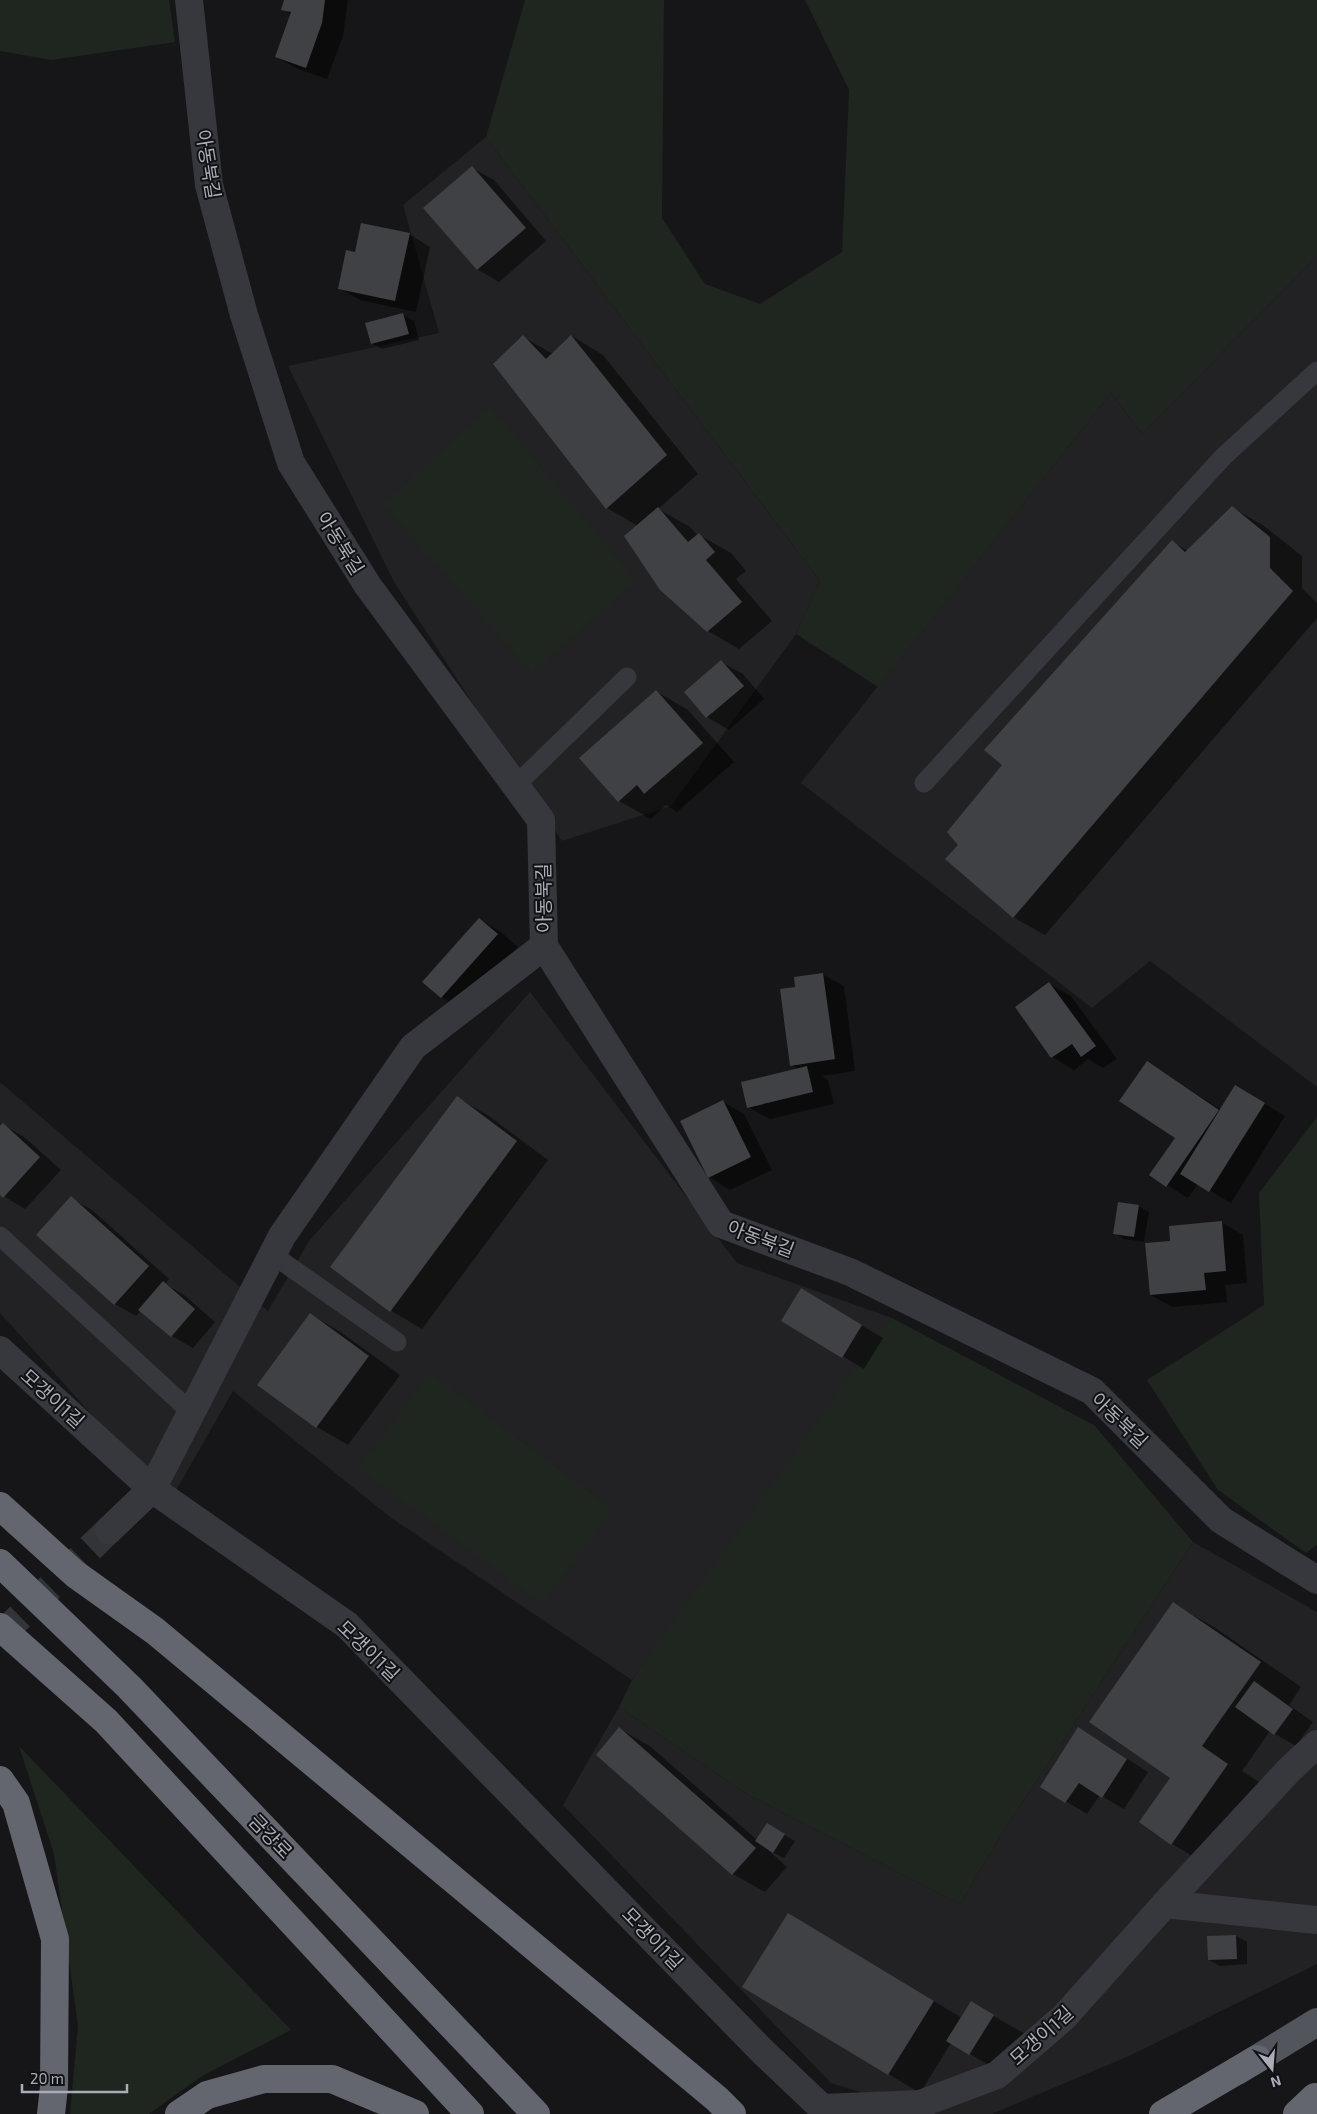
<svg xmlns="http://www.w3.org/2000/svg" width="1317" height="2114" viewBox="0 0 1317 2114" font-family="'Exo 2','Noto Sans KR',sans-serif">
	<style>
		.built { fill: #222225 }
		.green { fill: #1e261f }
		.shadow { fill: #0007 }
		.building { fill: #404145 }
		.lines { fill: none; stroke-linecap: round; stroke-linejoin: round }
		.street-tunnel { stroke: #333438; stroke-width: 28; stroke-dasharray: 28 14; stroke-linecap: butt }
		.lane { stroke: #37383d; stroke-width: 19 }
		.street { stroke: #37383d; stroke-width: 28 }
		.primary { stroke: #53555c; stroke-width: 28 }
		.highway { stroke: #63666e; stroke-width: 28 }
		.labels { text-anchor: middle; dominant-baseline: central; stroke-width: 4; stroke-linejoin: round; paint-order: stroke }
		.street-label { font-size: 19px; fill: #a8adb8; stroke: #111113 }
	</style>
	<rect width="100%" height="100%" fill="#161618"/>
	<g class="built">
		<polygon points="486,137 820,581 796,634 671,806 562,841 394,582 288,366 439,333 403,205"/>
		<polygon points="1317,256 1317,1087 1150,961 1092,1008 801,783 1111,393 1142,434"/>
		<polygon points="530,992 737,1263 892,1318 849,1387 632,1680 390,1517 233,1391 170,1501 0,1313 0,1082 268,1311 309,1241"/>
		<polygon points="1193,1542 1317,1612 1317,1964 1129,2056 992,2114 931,2114 831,2083 563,1805 619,1707 747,1794 960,1904 1001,1835"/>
	</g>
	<g class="green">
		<polygon points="0,0 169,0 175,42 51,60 0,51"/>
		<polygon points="525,0 664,0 662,218 705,284 760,304 842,252 849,90 805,0 1317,0 1317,256 1142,434 1111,393 878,687 796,634 820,581 486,137"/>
		<polygon points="490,407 636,581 532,673 383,504"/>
		<polygon points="1317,1117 1317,1545 1306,1553 1218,1490 1147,1380 1264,1305 1259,1193"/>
		<polygon points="892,1318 1094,1425 1193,1542 1001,1835 960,1904 747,1794 619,1707 632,1680"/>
		<polygon points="430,1373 613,1509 542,1604 358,1468"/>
		<polygon points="19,1746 291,2030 202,2076 149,2114 70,2114 78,2026 54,1854"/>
	</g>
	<g class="shadow">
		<polygon points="285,0 348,0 343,36 327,79 298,69 276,57 291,14 283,9"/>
		<polygon points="472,168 494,180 546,241 499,282 477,269"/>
		<polygon points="409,234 430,247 416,312 360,300 339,288 356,254"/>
		<polygon points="403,315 414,321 419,340 382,349 372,343"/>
		<polygon points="572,336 603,355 698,474 658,509 690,527 698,536 699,535 731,553 746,571 736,579 772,621 739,649 708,631 638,526 607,508 523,337 553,354"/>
		<polygon points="1233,508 1264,526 1302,556 1302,588 1317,603 1317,618 1045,935 1013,917 960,845 1172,542 1188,551"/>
		<polygon points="721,662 743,674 764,699 729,730 707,717 685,692"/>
		<polygon points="657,692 688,710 734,762 677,812 666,805 651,819 619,801"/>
		<polygon points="479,919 501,932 518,947 463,1010 441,997"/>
		<polygon points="822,974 844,986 855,1071 822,1076 828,1080 834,1104 770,1119 748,1107 799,1069 791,1065 796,988"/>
		<polygon points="1049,984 1071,996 1117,1059 1103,1068 1088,1059 1074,1070 1052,1057 1016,1008"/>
		<polygon points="1147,1062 1221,1110 1257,1099 1285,1116 1231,1203 1198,1184 1188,1198 1151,1175 1176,1138"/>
		<polygon points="458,1098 489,1116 548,1160 422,1329 390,1310"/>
		<polygon points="723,1102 744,1114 772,1170 730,1190 709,1177"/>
		<polygon points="3,1125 24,1137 61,1170 25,1209 0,1194 0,1128"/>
		<polygon points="71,1198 92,1210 169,1279 165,1284 184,1295 215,1322 193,1348 172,1336 141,1311 136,1316 115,1304"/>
		<polygon points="1138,1206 1149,1212 1144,1242 1124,1239 1114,1233"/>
		<polygon points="1221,1222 1243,1235 1247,1283 1225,1285 1227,1302 1172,1307 1151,1295 1172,1242"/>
		<polygon points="822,1302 883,1338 864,1369 782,1320"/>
		<polygon points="310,1314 342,1333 400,1375 348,1445 317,1427"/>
		<polygon points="1173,1604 1214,1627 1301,1687 1289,1705 1313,1722 1296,1746 1270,1731 1242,1771 1268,1788 1213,1868 1172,1844"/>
		<polygon points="620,1729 651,1747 757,1840 767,1825 795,1841 784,1858 768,1850 787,1867 765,1892 733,1874 597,1755"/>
		<polygon points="1100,1741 1148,1772 1124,1809 1100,1795 1087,1814 1041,1786"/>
		<polygon points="820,1933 962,2018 971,2003 1025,2034 1001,2072 951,2043 920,2093 744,1987"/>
		<polygon points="1236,1936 1247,1942 1247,1964 1220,1966 1209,1960 1209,1938"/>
	</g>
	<g class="building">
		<polygon points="284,0 325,0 322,23 306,68 275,57 291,12 281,10"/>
		<polygon points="472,166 526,228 477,270 423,208"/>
		<polygon points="361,223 410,233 395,301 338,289 346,250 355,252"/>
		<polygon points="403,313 409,334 371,344 365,323"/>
		<polygon points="523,335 546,359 571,335 667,455 606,509 493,364"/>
		<polygon points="1232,506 1270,537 1270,568 1293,591 1013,918 945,859 958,845 947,832 1002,765 984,750 1172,540 1185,552"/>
		<polygon points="658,507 688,542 699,533 715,552 706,560 742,602 707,632 660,590 624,536"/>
		<polygon points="721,660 744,686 706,718 684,692"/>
		<polygon points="656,690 703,743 644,794 637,785 618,802 579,758"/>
		<polygon points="479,918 498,934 441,998 422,982"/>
		<polygon points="823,973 835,1059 790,1066 780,989 795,987 794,977"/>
		<polygon points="1049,982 1096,1046 1081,1057 1072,1044 1051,1058 1015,1007"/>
		<polygon points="1147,1061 1219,1110 1166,1187 1149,1175 1175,1138 1119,1101"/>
		<polygon points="807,1066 813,1092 747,1108 741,1082"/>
		<polygon points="1235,1085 1265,1103 1209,1192 1180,1174"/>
		<polygon points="457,1096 517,1141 390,1312 330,1267"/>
		<polygon points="723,1100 751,1157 708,1178 680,1121"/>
		<polygon points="3,1123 40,1157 3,1198 0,1195 0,1126"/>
		<polygon points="71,1196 149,1266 114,1305 36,1235"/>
		<polygon points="1118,1202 1139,1205 1134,1237 1113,1234"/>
		<polygon points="1222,1221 1226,1271 1204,1273 1206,1290 1150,1295 1145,1243 1170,1241 1169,1226"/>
		<polygon points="163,1281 195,1309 171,1337 138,1310"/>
		<polygon points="801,1288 862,1325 842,1358 781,1321"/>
		<polygon points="310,1313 369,1356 316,1428 257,1385"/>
		<polygon points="1173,1602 1261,1662 1202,1746 1228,1764 1171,1845 1139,1822 1170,1778 1089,1722"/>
		<polygon points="1254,1681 1293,1709 1274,1735 1235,1707"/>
		<polygon points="619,1727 756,1848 732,1875 596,1755"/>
		<polygon points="1078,1727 1127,1759 1102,1798 1079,1783 1065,1803 1040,1787"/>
		<polygon points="767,1823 785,1834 773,1853 755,1841"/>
		<polygon points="788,1913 934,2001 888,2075 742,1987"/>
		<polygon points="1236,1935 1237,1959 1208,1960 1207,1936"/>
		<polygon points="971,2001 994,2015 969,2055 946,2041"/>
	</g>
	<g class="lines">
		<polyline class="street-tunnel" points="0,1636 109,1530"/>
		<g class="lane">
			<polyline points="924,783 1224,456 1317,371"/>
			<polyline points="516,785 627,677"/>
			<polyline points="0,1236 191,1412"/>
			<polyline points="273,1255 397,1342"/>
		</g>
		<g class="street">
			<polyline points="189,0 209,185 244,315 291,463 368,586 541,820 544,946 721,1224 850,1272 1092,1391 1221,1520 1317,1580"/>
			<polyline points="0,1350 152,1489 347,1625 763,2052 822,2108 920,2104 997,2075 1064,2017 1165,1904 1289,1770 1317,1744"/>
			<polyline points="109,1530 152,1489 282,1236 413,1047 544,946"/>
			<polyline points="1165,1904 1317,1920"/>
		</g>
		<polyline class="primary" points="1237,2071 1317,2022"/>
		<g class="highway">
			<polyline points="0,1506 75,1574 155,1631 717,2099 732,2114"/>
			<polyline points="0,1563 129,1687 536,2114"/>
			<polyline points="0,1627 106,1721 470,2114"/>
			<polyline points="0,1780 16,1803 55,1939 54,2087 51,2114"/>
			<polyline points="179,2114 207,2095 264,2079 332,2079 415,2114"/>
			<polyline points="1163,2114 1257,2059"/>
			<polyline points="1297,2114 1315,2097"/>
		</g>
	</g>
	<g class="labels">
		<g class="street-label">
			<text transform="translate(209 164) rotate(81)">아동북길</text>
			<text transform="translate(341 543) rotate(58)">아동북길</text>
			<text transform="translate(543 898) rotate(-91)">아동북길</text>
			<text transform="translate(761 1238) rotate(21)">아동북길</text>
			<text transform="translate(53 1398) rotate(42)">모갱이1길</text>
			<text transform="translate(1120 1420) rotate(44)">아동북길</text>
			<text transform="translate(369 1650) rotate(44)">모갱이1길</text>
			<text transform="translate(271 1836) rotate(46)">금강로</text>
			<text transform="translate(653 1938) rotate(46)">모갱이1길</text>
			<text transform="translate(1041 2035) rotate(-42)">모갱이1길</text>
		</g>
	</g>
	<g transform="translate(1272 2069) rotate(163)" stroke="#111113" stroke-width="4" paint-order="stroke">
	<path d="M0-4L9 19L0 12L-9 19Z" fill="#a8adb8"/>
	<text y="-8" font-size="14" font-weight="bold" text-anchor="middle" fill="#a8adb8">N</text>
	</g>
	<path d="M22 2084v8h105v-8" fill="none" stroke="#a8adb8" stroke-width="2.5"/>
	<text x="30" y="2084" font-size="15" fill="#a8adb8" stroke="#111113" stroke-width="4" paint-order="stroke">20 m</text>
</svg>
